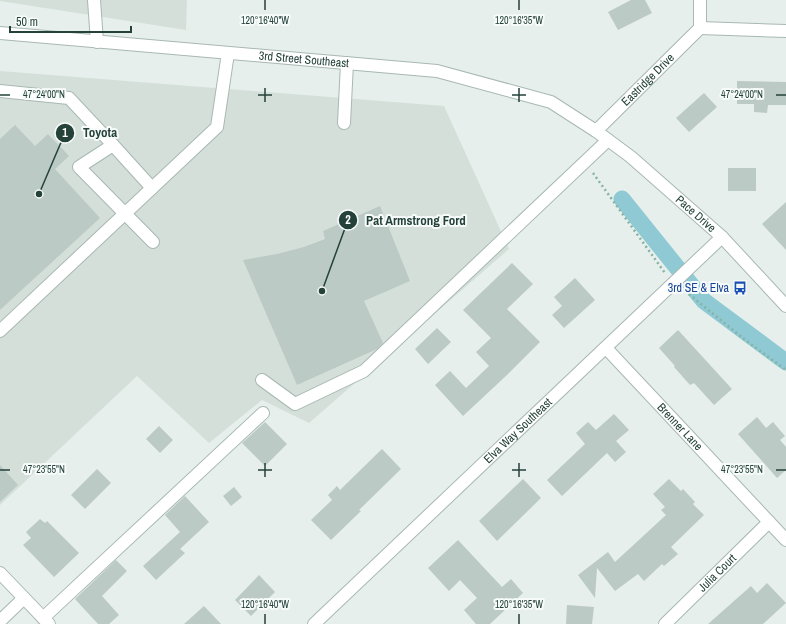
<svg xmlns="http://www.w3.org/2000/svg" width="786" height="624" viewBox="0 0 786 624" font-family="'Archivo Narrow',sans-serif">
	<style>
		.built { fill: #d4dfda }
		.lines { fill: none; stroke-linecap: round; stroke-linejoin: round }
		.canal { stroke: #8ec9d4; stroke-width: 17 }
		.building { fill: #bbcac4 }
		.minor-casing { stroke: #a8b8b2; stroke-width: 14 }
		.path { stroke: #86b3a5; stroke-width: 2.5; stroke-dasharray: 2 3; stroke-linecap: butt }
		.minor { stroke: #fff; stroke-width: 12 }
		.ticks { fill: none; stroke: #24423a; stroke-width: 1.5 }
		.labels { text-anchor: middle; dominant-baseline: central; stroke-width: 4; stroke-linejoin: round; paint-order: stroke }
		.street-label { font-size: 12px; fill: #24423a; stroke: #f7fbf9 }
		.transit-label { font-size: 12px; fill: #164399; stroke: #f7fbf9; text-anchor: end }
		.ticks-label { font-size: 10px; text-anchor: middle; fill: #24423a; stroke: #f7fbf9; stroke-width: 4; stroke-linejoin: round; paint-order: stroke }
		.leader { fill: none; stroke: #24423a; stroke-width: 1.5 }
		.callout-dot { fill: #24423a; stroke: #f7fbf9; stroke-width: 1.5 }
		.mark-label { font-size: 12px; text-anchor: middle; font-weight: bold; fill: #fff }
		.callout-label { font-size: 13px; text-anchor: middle; font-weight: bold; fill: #24423a; stroke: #f7fbf9; stroke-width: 4; stroke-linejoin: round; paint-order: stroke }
	</style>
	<rect width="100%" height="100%" fill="#e6efeb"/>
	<g class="built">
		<polygon points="0,0 187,0 186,30 0,1"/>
		<polygon points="0,71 444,106 509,249 309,423 262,400 209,443 137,376 0,505"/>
	</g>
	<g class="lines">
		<polyline class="canal" points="622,199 704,301 786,362"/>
	</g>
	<g class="building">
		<polygon points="631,0 645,0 652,13 618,30 608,12"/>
		<polygon points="737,81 786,82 786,105 768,105 767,113 754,112 754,104 737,104"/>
		<polygon points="704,93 717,107 689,132 676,118"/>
		<polygon points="15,125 35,146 48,134 69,156 55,169 100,218 0,310 0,139"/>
		<rect x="728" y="168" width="28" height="23"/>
		<polygon points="786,202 786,250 762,224"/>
		<polygon points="380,206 410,281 364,301 383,343 377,349 297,385 243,260 277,254 304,247 325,239 323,231"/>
		<polygon points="512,263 533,284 507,309 540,342 507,375 463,416 435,385 450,371 466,388 489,366 476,352 491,338 463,310"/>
		<polygon points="575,278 595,300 564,328 552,315 562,306 554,297"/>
		<polygon points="437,328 451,342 428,364 415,349"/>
		<polygon points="678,330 732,389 714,405 694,383 690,385 674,367 675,366 659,348"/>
		<polygon points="614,414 629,430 616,441 626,452 615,462 607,453 562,496 547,480 585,444 576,433 588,422 596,430"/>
		<polygon points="757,417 766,428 773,422 785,436 780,440 786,447 786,470 777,478 738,434"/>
		<polygon points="265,422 287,444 265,466 242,443"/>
		<polygon points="159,426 173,440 160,453 146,439"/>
		<polygon points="382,449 401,469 359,510 361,511 331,540 311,520 332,500 328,495 337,486 340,490"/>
		<polygon points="0,465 18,485 0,502"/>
		<polygon points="97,469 111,483 85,509 71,495"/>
		<polygon points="523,479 541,498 497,541 479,521"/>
		<polygon points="669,479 681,491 683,489 695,502 693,504 704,515 671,547 678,554 664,566 662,564 644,581 638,574 615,591 597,568 595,598 578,575 608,552 615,562 666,515 661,510 665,507 653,494"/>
		<polygon points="234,487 242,497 231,506 223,496"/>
		<polygon points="185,496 209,522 180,549 185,553 156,580 143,566 180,532 165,515"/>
		<polygon points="40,519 45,523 47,521 79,553 54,577 23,545 31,538 26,532"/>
		<polygon points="458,540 502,587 511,579 523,593 490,624 476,624 464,610 477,598 460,580 449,591 428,568"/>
		<polygon points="116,560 127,571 102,596 119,615 109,624 98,624 75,599"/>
		<polygon points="259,575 275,592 251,616 235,600"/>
		<polygon points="767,583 786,603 763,624 708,624 751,586 757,593"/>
		<polygon points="567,605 594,607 592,624 566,624"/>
		<polygon points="204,606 221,624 184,624"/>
	</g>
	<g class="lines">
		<g class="minor-casing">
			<g id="minor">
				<polyline points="94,0 97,42"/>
				<polyline points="700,0 700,28"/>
				<polyline points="700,28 786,31"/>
				<path id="s1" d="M0 33 437 71 551 102 596 131 631 157 722 237 786 306"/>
				<polyline points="0,91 69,98 113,145 79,167 153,242"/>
				<polyline points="344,123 347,63"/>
				<path id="s2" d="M596 131 700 28"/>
				<polyline points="113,145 152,188"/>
				<polyline points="0,331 217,127 228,53"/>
				<path id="s3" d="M606 348 786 540"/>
				<polyline points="262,380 295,404 364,371 608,140"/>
				<polyline points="0,573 49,624"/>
				<polyline points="43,618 263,413"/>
				<polyline points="0,621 24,598"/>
				<path id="s4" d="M314 624 722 237"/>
				<path id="s5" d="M665 624 769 522"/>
			</g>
		</g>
		<g class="path">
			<polyline points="593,173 665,273"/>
			<polyline points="685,291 744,339 786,370"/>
		</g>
		<use href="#minor" class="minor"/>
	</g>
	<path class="ticks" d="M265 0V10M519 0V10M265 88V102M519 88V102M0 95H10M258 95H272M512 95H526M776 95H786M265 463V477M519 463V477M0 470H10M258 470H272M512 470H526M776 470H786M265 614V624M519 614V624"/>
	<defs>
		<g id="bus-bare" transform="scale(1.08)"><path d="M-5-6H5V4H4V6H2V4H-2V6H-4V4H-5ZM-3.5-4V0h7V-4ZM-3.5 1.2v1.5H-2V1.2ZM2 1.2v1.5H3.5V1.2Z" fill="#1a4fb4" stroke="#f7fbf9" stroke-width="2.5" paint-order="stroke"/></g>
	</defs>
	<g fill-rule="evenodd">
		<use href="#bus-bare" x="740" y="288"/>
	</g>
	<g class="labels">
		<g class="street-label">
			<text stroke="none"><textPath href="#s1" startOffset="305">3rd Street Southeast</textPath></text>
			<text stroke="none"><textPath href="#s2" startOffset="73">Eastridge Drive</textPath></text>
			<text stroke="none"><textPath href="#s1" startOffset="740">Pace Drive</textPath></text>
			<text stroke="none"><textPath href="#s3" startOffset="108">Brenner Lane</textPath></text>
			<text stroke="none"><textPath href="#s4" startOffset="281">Elva Way Southeast</textPath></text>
			<text stroke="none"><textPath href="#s5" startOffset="73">Julia Court</textPath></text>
		</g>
		<g class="transit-label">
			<text x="729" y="288">3rd SE &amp; Elva</text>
		</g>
	</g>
	<g class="ticks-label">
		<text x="265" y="24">120°16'40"W</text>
		<text x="519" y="24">120°16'35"W</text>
		<text x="44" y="98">47°24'00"N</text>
		<text x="742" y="98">47°24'00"N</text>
		<text x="44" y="473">47°23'55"N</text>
		<text x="742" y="473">47°23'55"N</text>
		<text x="265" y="608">120°16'40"W</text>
		<text x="519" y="608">120°16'35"W</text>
	</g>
	<path class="leader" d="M39 194L65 133M322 291L348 220"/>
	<g class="callout-dot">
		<circle cx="39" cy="194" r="4"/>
		<circle cx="322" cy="291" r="4"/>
		<circle cx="65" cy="133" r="10"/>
		<circle cx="348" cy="220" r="10"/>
	</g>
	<g class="mark-label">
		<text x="65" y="137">1</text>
		<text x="348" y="224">2</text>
	</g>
	<g class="callout-label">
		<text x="100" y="137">Toyota</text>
		<text x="416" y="225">Pat Armstrong Ford</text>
	</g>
	<path d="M10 26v6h121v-6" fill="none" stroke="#24423a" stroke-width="2"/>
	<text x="16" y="26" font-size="12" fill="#24423a" stroke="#f7fbf9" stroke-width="3" paint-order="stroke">50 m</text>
</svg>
